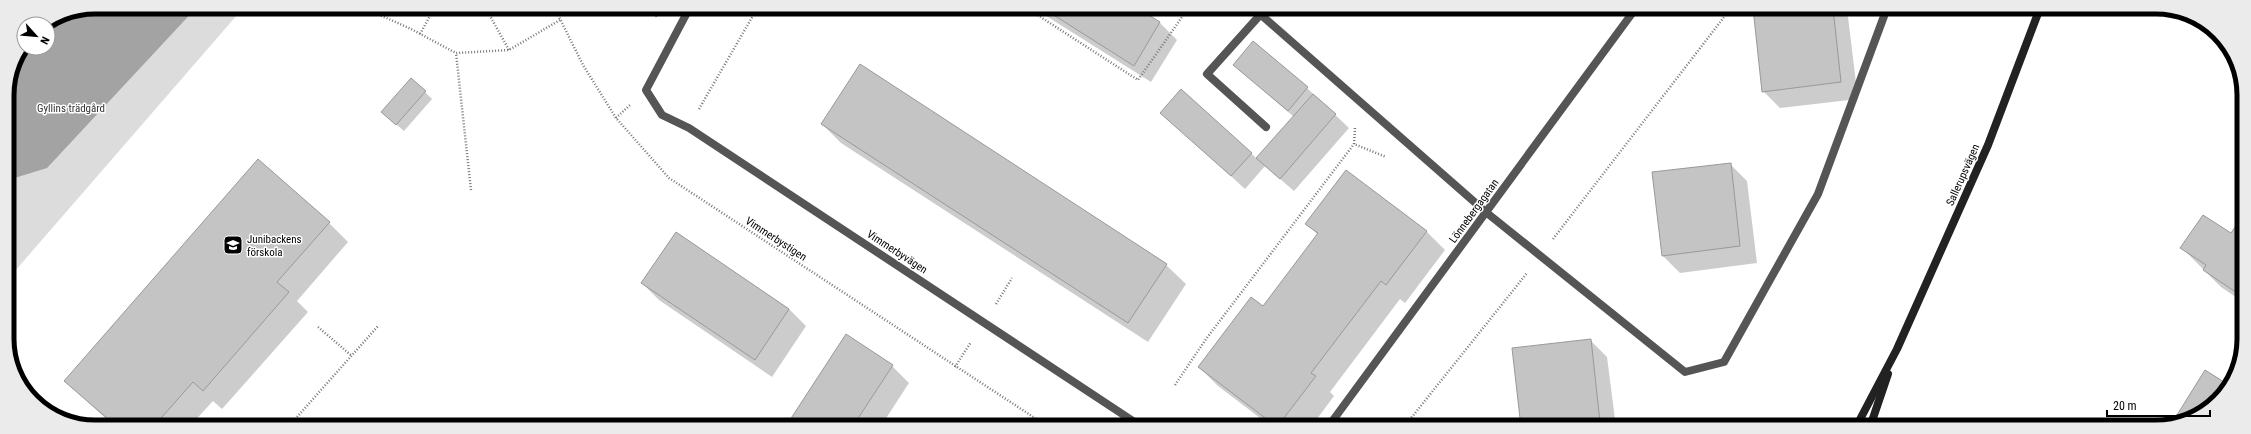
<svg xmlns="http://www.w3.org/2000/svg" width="2251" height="434" viewBox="0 0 2251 434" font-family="'Roboto Condensed',sans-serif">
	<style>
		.green { fill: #dcdcdc }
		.water { fill: #a3a3a3 }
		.shadow { fill: #0003 }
		.building { fill: #c4c4c4; stroke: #999 }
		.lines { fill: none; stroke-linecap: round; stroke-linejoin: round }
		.path { stroke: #777; stroke-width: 2.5; stroke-dasharray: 1 2; stroke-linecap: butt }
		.service { stroke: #555; stroke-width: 8 }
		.minor { stroke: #555; stroke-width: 8 }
		.secondary { stroke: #222; stroke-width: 8 }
		.labels { text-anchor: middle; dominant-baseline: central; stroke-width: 3; stroke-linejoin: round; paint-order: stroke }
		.park-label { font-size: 11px; fill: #333; stroke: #fff }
		.street-label { font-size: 11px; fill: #000; stroke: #fff }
		.poi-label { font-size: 11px; fill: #000; stroke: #fff; text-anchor: start }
		.rim { fill: none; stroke: #000; stroke-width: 5 }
	</style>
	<rect width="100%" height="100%" fill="#fff"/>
	<polygon class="green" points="95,7 244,7 8,279 7,95 14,61 24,46 24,48 48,48 48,24 46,24 62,14"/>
	<polygon class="water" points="95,7 197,7 47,168 8,180 7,95 14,61 24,46 24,48 48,48 48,24 46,24 62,14"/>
	<g class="shadow">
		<polygon points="1032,7 1134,7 1160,23 1177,40 1151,82"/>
		<polygon points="1765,8 1839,8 1848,17 1858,99 1780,108 1763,91 1754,9"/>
		<polygon points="1234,65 1307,88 1349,128 1294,191 1265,166 1245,189 1162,113 1251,153 1257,159 1294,117"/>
		<polygon points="860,66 1166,265 1186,284 1148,342 841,143 822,124"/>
		<polygon points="425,92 432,99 404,131 390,119"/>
		<polygon points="1730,164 1747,181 1757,263 1680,273 1663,256"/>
		<polygon points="2243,217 2243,302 2221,287 2182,248 2231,235"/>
		<polygon points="329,223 348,242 297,301 308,312 222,409 213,401 190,426 114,426 65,381"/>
		<polygon points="1307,224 1426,231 1445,250 1405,303 1400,299 1330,392 1334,396 1311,427 1272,427 1218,386 1199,367 1263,308 1318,235"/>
		<polygon points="676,233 789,309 806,326 772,377 659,300 642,283"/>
		<polygon points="846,336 892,366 909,383 881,426 788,426"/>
		<polygon points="1590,340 1607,357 1616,427 1522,427"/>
		<polygon points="2206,371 2228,387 2214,405 2181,419 2178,415"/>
	</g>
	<g class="building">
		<polygon points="1041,7 1136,7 1160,22 1134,66"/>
		<polygon points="1753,8 1833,8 1841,82 1762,92"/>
		<polygon points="1253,41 1308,87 1288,111 1233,65"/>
		<polygon points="860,64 1167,264 1128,323 821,124"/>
		<polygon points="411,78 426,91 396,125 381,112"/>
		<polygon points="1181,89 1252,153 1231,176 1160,113"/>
		<polygon points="1313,94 1336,114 1280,179 1256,158"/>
		<polygon points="258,159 330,222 277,282 289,292 203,391 193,382 154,426 116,426 64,381"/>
		<polygon points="1731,163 1740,246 1662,256 1652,172"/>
		<polygon points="1346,170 1427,231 1386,285 1381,281 1311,373 1316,376 1277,427 1198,367 1251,297 1263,306 1318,233 1305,224"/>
		<polygon points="2203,215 2231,233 2243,215 2243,290 2240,295 2203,270 2206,265 2180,248"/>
		<polygon points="676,232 789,309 755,360 641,283"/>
		<polygon points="846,334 893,365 853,426 786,426"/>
		<polygon points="1591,339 1600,422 1564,427 1521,427 1512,348"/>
		<polygon points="2205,370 2224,382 2208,407 2182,418 2177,415"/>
	</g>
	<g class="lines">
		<g class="path">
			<polyline points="362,7 411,29 456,53"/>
			<polyline points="485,7 509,50"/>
			<polyline points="554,7 583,65 616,118 669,178 1047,426"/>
			<polyline points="648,7 658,18"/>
			<polyline points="1025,7 1138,80 1189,7"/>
			<polyline points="420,34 435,7"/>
			<polyline points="699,109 758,7"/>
			<polyline points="616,118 630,105"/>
			<polyline points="1355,128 1354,144 1386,157"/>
			<polyline points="471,190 456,53 509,50 560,20"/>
			<polyline points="1553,239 1731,8"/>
			<polyline points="996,304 1012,278"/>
			<polyline points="318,327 352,356"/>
			<polyline points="955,367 971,342"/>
			<polyline points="1175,385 1206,339 1354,144"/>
			<polyline points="289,426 378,326"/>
			<polyline points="1404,427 1527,273"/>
		</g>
		<g class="service">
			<polyline points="1252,7 1487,213 1685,372 1724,362 1818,194 1887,8"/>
			<polyline points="1621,8 1634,11"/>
			<polyline points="1260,15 1207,74 1266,127"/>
		</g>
		<g class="minor">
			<polyline points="690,7 646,90 662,115 689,128 1142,427"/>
			<polyline points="1328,427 1636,8"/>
		</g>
		<g class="secondary">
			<polyline points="1856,427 1897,349 1988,145 2040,8"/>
			<polyline points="1870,427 1888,374"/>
		</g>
	</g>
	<defs>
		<g id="school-square" transform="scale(1)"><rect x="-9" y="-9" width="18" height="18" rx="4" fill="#000" stroke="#fff"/><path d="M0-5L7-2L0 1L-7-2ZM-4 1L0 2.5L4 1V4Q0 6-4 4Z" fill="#fff"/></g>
	</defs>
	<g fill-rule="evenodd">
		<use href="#school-square" x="233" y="245"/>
	</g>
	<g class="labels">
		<g class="park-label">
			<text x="71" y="108">Gyllins trädgård</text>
		</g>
		<g class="street-label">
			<text transform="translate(1963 175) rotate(-66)">Sallerupsvägen</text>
			<text transform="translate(1474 211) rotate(-54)">Lönnebergagatan</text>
			<text transform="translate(776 239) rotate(33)">Vimmerbystigen</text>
			<text transform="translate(897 252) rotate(33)">Vimmerbyvägen</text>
		</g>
		<g class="poi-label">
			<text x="247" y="239">Junibackens<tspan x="247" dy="13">förskola</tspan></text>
		</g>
	</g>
	<path d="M0 0H2251V434H0ZM95 14H2156A81 81 0 0 1 2237 95V339A81 81 0 0 1 2156 420H95A81 81 0 0 1 14 339V95A81 81 0 0 1 95 14Z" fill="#ebebeb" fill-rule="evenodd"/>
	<path class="rim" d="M95 14H2156A81 81 0 0 1 2237 95V339A81 81 0 0 1 2156 420H95A81 81 0 0 1 14 339V95A81 81 0 0 1 95 14Z"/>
	<g transform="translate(36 36) rotate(117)"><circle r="19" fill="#ffffff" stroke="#999999"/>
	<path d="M0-3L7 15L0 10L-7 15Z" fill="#000000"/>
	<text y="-6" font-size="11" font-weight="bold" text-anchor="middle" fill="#000000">N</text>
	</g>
	<path d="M2107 410v6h103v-6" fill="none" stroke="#000000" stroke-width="2"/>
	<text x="2113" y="410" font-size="12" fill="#000000" stroke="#ffffff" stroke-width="3" paint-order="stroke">20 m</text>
</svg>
